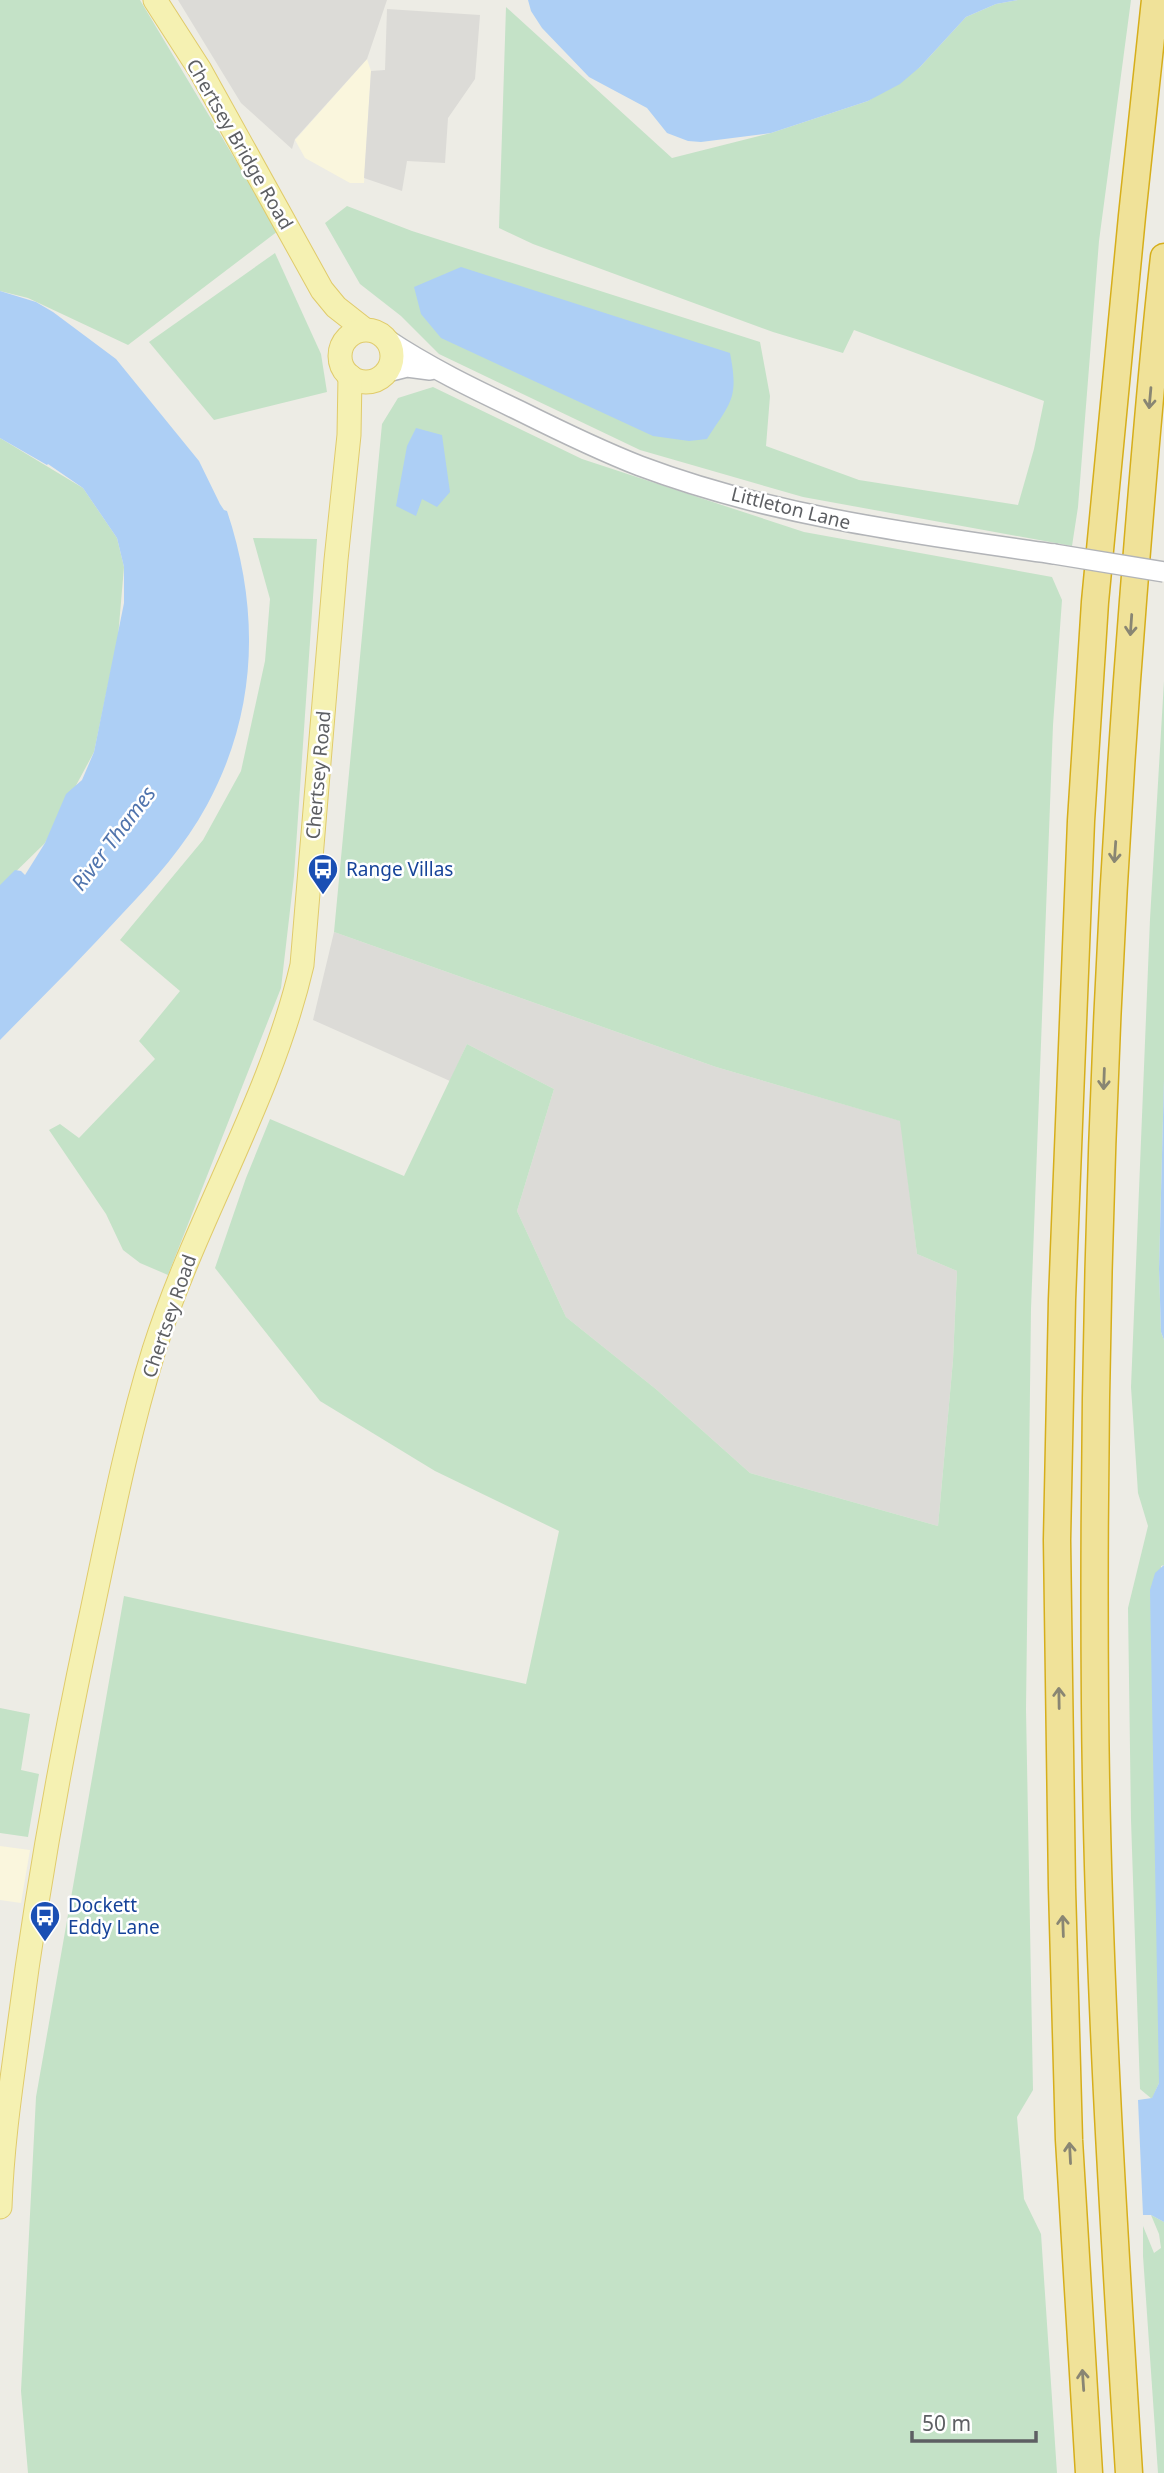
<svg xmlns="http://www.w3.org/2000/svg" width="1164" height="2473" viewBox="0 0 1164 2473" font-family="'Noto Sans',sans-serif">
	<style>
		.commercial { fill: #faf6dd }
		.industrial { fill: #dcdbd7 }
		.green { fill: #c4e2c7 }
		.water { fill: #adcff5 }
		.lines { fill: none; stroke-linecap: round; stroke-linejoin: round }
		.minor-casing { stroke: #b2b4b8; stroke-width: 22 }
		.major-casing { stroke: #e0cb6b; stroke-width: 25 }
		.highway-casing { stroke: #d6ae1b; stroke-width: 29 }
		.minor { stroke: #fff; stroke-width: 19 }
		.major { stroke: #f5f1b2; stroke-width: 23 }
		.highway { stroke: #f0e299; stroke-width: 26 }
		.minor-bridge-casing { stroke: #b2b4b8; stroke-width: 22; stroke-linecap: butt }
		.minor-bridge { stroke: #fff; stroke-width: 19 }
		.oneway { stroke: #898673 }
		.labels { text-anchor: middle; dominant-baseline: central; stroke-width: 5; stroke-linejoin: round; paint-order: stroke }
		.street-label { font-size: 19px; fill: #5d5f63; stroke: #fff }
		.transit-label { font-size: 19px; fill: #164399; stroke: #fff; text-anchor: start }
		.water-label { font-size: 21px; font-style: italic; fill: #5074ad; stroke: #fff }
	</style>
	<rect width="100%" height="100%" fill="#edece5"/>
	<g class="commercial">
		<polygon points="367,59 371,71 364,183 350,183 305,158 295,140"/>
		<polygon points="0,1846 30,1850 21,1903 0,1900"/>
	</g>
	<g class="industrial">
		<polygon points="178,0 387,0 367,59 295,139 292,149 241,103"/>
		<polygon points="387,9 480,15 475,79 448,118 445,163 407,161 402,191 364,178 371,71 385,70"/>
		<polygon points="334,932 716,1067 901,1121 917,1254 957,1271 953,1360 938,1526 750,1473 657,1390 566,1317 517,1211 554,1089 467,1044 450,1081 313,1020"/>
	</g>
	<g class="green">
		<polygon points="0,0 140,0 278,231 128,345 28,298 0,291"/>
		<polygon points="1018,0 1131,0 1099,241 1078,507 1072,546 803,497 640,450 439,354 401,316 360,284 325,223 347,206 412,231 760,342 770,396 766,446 859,480 1018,505 1034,449 1044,401 854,330 843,353 773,332 533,244 499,228 506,7 672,158 771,133 868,101 920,67 966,17 996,4"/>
		<polygon points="275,253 321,354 327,392 214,420 149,342"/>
		<polygon points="433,387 582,459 804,532 1052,577 1062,600 1053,725 1031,1309 1026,1709 1033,2090 1017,2117 1024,2199 1041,2234 1057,2473 28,2473 21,2391 36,2097 124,1596 526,1684 559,1531 435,1471 320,1401 215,1268 246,1178 270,1119 404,1176 467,1044 554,1089 517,1211 566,1317 657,1390 750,1473 938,1526 953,1360 957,1271 917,1254 900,1121 716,1067 334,932 382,424 398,398"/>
		<polygon points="0,438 83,488 117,538 124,567 118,637 94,752 45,843 0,887"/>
		<polygon points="253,538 317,539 294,876 281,988 168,1275 140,1263 123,1250 106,1214 49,1130 60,1124 79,1138 155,1059 139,1041 180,991 120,940 203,840 241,771 265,661 270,599"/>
		<polygon points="1164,681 1164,1079 1159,1269 1161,1332 1164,1340 1164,1565 1161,1566 1159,2083 1152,2099 1140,2089 1131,1820 1128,1608 1148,1526 1138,1493 1131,1387 1150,919"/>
		<polygon points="0,1708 30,1714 21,1770 39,1774 28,1837 0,1833"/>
		<polygon points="1151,2215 1164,2222 1164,2473 1158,2473 1143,2256 1143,2226 1154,2253 1161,2248 1159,2234"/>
	</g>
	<g class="water">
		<polygon points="528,0 1018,0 996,4 966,17 920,67 900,84 868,101 771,133 701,142 688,141 667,133 647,108 589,77 542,28 531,11"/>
		<path d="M461 267 730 353C739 399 731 402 707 439L689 441 653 436 441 338 421 314 414 287Z"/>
		<path d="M0 291 36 302 53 312 116 359 199 461 220 504 224 510 227 511C260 610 258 711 207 805 185 846 154 880 122 914 83 957 41 998 0 1040V885L15 870 21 871 25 875 45 843 66 794 82 780 94 752 124 603V567L117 538 83 488 48 464 47 465 0 438Z"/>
		<polygon points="416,428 442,435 450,492 437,507 422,499 416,516 396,506 407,446"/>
		<polygon points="1164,1079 1164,1340 1161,1332 1159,1269"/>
		<polygon points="1164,1565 1164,2222 1151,2215 1143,2215 1138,2100 1152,2098 1159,2083 1150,1590 1155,1573"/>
	</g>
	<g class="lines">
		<g class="minor-casing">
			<g id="minor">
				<path d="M385 338C428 367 474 389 520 411 560 431 599 450 640 466 773 516 914 534 1054 554"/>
				<polyline points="387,372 407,367 430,370"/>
			</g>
		</g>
		<g class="major-casing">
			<g id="major">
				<polyline points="155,0 200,70 322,290 336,307 364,329"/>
				<circle cx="366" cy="356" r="26"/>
				<path d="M0 2207C2 2146 11 2086 19 2027 36 1896 59 1767 86 1639 107 1542 125 1444 154 1350 196 1218 271 1099 302 965L336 560 349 435 350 376"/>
			</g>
		</g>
		<g class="highway-casing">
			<g id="highway">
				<polyline points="1089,2473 1069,2140 1062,1888 1057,1540 1062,1300 1081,821 1095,602 1132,216 1155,0"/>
				<path d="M1129 2473C1113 2217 1097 1961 1095 1704 1092 1336 1104 968 1133 601 1142 487 1151 372 1164 257"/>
			</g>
		</g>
		<use href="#minor" class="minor"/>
		<use href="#major" class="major"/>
		<use href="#highway" class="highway"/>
		<g class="minor-bridge-casing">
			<polyline id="minor-bridge" points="1054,554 1164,572"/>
		</g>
		<use href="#minor-bridge" class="minor-bridge"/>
	</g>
	<defs><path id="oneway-shaft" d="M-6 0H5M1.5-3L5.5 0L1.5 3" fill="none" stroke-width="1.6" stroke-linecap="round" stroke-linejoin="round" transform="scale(1.75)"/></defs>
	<g class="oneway">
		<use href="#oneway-shaft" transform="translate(1150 398) rotate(95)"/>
		<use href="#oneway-shaft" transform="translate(1131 625) rotate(94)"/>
		<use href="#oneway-shaft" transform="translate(1115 852) rotate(94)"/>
		<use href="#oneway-shaft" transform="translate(1104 1079) rotate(92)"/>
		<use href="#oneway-shaft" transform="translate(1059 1698) rotate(-91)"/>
		<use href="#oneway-shaft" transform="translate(1063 1926) rotate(-92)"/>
		<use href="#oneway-shaft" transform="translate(1070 2153) rotate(-93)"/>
		<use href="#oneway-shaft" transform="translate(1083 2380) rotate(-94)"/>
	</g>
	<defs>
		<g id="bus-pin" transform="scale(1.575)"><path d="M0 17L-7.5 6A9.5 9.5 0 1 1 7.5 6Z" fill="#1a4fb4" stroke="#fff"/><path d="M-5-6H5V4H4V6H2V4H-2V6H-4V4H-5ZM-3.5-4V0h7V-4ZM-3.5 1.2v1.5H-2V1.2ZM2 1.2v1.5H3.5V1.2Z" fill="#fff"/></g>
	</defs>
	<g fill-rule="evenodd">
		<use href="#bus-pin" x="323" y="869"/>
		<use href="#bus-pin" x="45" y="1916"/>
	</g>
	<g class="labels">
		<g class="street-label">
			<text transform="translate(240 144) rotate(60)">Chertsey Bridge Road</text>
			<text transform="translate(791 508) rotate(14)">Littleton Lane</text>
			<text transform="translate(318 775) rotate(-85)">Chertsey Road</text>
			<text transform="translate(169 1316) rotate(-71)">Chertsey Road</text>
		</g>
		<g class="transit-label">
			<text x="346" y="869">Range Villas</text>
			<text x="68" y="1905">Dockett<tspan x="68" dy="22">Eddy Lane</tspan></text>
		</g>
		<g class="water-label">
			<text transform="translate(113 838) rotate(-53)">River Thames</text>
		</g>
	</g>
	<path d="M912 2431v10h124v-10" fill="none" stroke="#5d5f63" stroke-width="3.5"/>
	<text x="922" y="2431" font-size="21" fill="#5d5f63" stroke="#ffffff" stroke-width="5" paint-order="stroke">50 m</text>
</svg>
